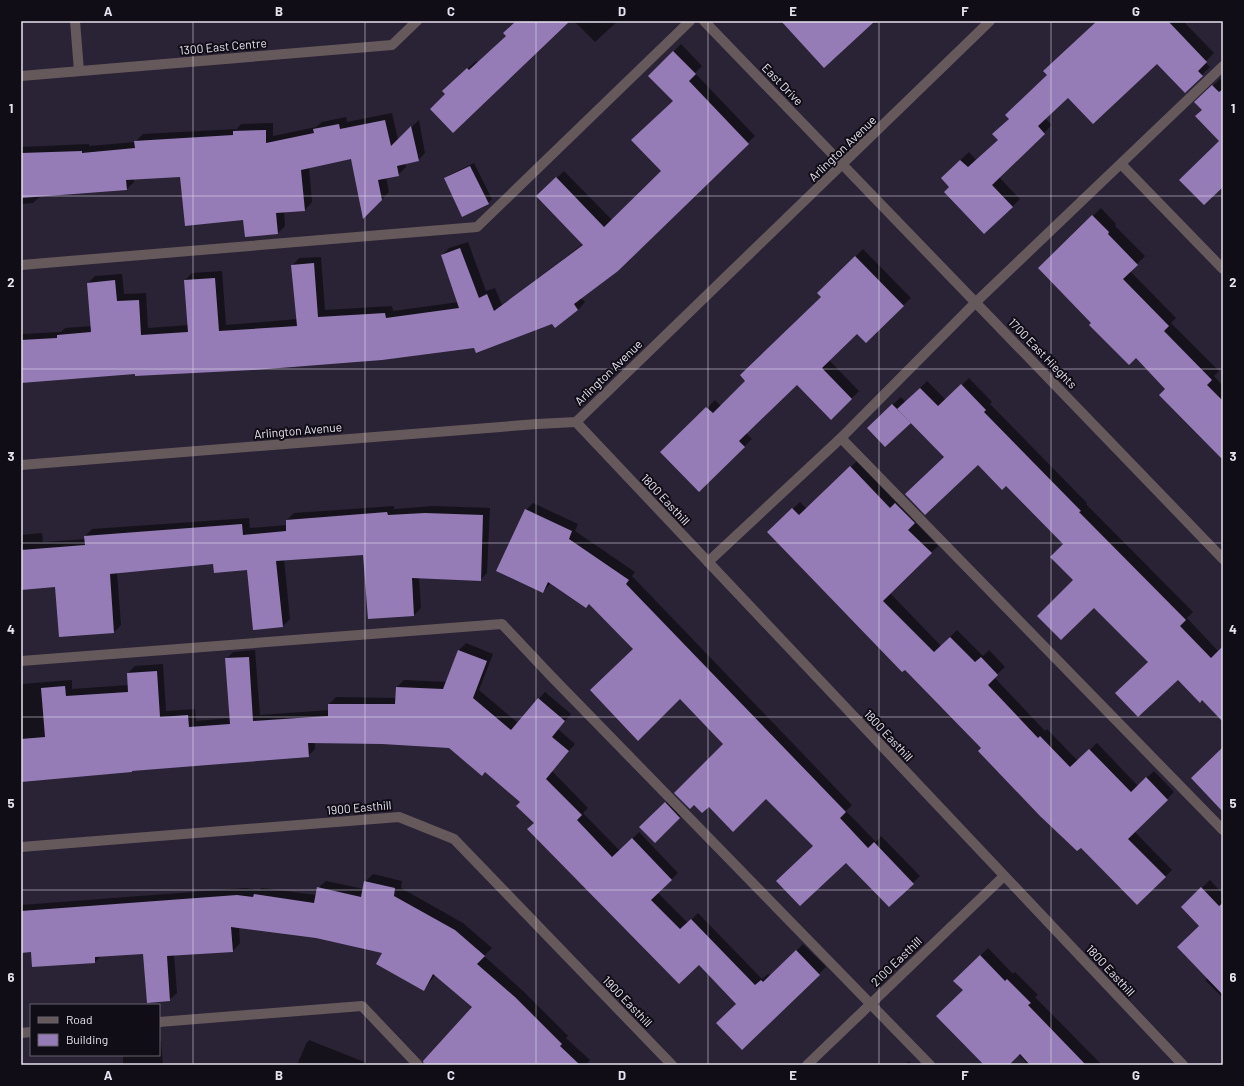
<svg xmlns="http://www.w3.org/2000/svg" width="1244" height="1086" viewBox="0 0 1244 1086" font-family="Barlow,sans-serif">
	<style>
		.shadow { fill: #0007 }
		.building { fill: #957cb7 }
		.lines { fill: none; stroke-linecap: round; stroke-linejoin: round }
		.minor { stroke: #66595c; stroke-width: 10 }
		.grid { fill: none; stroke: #e6e1ee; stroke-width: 1; stroke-opacity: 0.55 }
		.labels { text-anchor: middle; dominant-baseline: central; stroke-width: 4; stroke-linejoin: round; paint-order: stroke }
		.street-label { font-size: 12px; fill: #e6e1ee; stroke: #110d16 }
		.neatline { fill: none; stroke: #e6e1ee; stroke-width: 1.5 }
		.grid-label { font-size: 13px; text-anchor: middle; font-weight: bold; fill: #e6e1ee }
	</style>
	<rect width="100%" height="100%" fill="#2a2235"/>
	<g class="shadow">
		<polygon points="517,21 568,21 446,94 452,83 476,61 478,63 507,35"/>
		<polygon points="574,21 618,21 595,42"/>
		<polygon points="1100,21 1183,21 1214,53 1205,62 1210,67 1185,92 1157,62 1068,96 1045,118 1052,125 999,177 1020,199 1012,207 950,187 950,170 969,152 976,160 999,140 1010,119"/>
		<polygon points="681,44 702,66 695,73 755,136 617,271 581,298 585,302 578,310 553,323 475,346 21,382 21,334 61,332 65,328 92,326 88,283 95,276 122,274 124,294 146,293 148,328 188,325 185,280 192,273 222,271 226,325 297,319 292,266 299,258 321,257 325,310 392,306 393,311 459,302 442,255 449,248 468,242 486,291 495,288 502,305 583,244 538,196 564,171 612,220 662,171 674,101 649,76"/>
		<polygon points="1220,79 1223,82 1223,185 1220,141 1203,110 1196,102"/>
		<polygon points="392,113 398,140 419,120 425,153 418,160 405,163 406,167 398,175 386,177 389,192 364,217 352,158 309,167 312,202 305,210 284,211 285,226 278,233 181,176 134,179 134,182 127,189 41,196 33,203 21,204 21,147 89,144 89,146 135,142 143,134 237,129 241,124 273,123 273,136 316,127 322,122 346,117 347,122"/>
		<polygon points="474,163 492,199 488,203 445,178 449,175"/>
		<polygon points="1101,208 1116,224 1115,226 1145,256 1130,271 1176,318 1171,323 1219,371 1214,376 1223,386 1223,459 1167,389 1136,357 1092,323 1039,268"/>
		<polygon points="863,249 911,298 866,342 857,333 829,360 859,391 831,419 797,384 746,433 752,439 699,490 662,452 715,400 721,406 747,381 822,297 818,293"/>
		<polygon points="969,378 992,402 990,404 1087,503 1086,504 1193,612 1187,618 1218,651 1223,647 1223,720 1202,699 1178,679 1149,662 1074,580 1065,544 1006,484 978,463 945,457 911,421 876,420 901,397 906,402 927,381 946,400"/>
		<polygon points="858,460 921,516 915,522 938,546 890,593 941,646 957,630 983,656 989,650 1005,667 994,677 1045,731 1047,729 1078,761 1097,743 1138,786 1154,771 1174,792 1135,832 1172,870 1137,904 768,532 800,502 807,509"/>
		<polygon points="533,503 578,524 575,531 635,572 632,576 852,805 846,811 876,842 881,836 920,876 889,906 846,861 814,846 725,744 590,603 586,607 551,583 543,592 526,510"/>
		<polygon points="394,506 394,509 433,506 490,508 487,573 480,580 419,578 421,608 414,615 364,554 284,559 290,619 283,626 248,569 214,563 117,572 121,625 114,632 60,636 56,586 21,589 21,535 42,533 43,542 86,539 85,536 92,529 249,518 250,528 287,525 287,520 294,513"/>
		<polygon points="466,643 493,654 479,690 518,723 545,692 571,714 558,729 575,744 552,771 588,808 583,813 620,851 639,832 678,873 658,893 688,923 698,913 762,979 768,974 771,976 803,944 826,967 742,1048 737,1004 699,964 535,823 521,802 486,771 449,747 382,743 315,742 315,749 308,756 21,780 21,684 72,680 72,689 129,685 128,673 135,666 163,664 166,711 195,709 196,721 230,718 226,659 233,652 255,650 260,715 329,710 329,704 336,697 397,698 397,687 404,680 447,682 459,650"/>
		<polygon points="669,799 683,814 655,841 640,827"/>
		<polygon points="373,874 402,881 401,888 463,923 492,948 484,956 522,990 568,1036 566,1038 590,1060 586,1065 439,1065 473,1007 435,975 424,990 384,952 316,937 239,927 240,943 233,951 174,955 177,993 169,1000 144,953 101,956 95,962 32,951 21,952 21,905 245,888 259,890 262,888 317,895 318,888 326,881 364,889 365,882"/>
		<polygon points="1210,880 1223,894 1223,998 1205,980 1208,978 1200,926 1182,907"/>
		<polygon points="988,948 1013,974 1015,972 1038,995 1035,997 1102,1065 1029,1065 1018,1054 1007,1065 981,1065 983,1063 964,990 955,981"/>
		<polygon points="309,1040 372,1065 297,1065 306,1044"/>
		<polygon points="159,1041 161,1041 163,1065 123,1065 123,1055 159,1055"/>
		<polygon points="909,1061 912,1065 905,1065"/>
	</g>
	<g class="building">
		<polygon points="516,21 570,21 453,133 430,109 445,94 442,91 467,68 469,70 506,36 503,33"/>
		<polygon points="781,21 875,21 824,68"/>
		<polygon points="1097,21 1168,21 1207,62 1198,71 1203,76 1185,93 1157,64 1093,124 1068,98 1038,126 1045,134 992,185 1013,207 984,234 944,192 949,187 941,178 960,160 968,167 998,140 992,134 1009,119 1005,115 1047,75 1043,71"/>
		<polygon points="673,51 696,74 689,81 749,144 618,271 574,304 578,310 555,328 552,324 476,353 474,348 382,360 253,370 135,376 135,374 21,383 21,340 57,338 57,335 91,332 87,283 115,280 117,301 139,300 141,335 188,332 184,280 215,278 219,331 297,326 291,265 314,263 318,317 385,313 386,318 459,308 441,255 460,248 479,298 487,294 494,311 583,245 536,196 556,177 604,227 661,171 631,140 673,101 648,76"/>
		<polygon points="1212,85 1219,92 1223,89 1223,187 1204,205 1179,180 1219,141 1195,116 1202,110 1194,102"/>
		<polygon points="385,120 391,146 411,126 419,161 397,166 399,176 378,180 382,200 363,219 351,159 301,170 305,211 276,213 278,234 245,237 243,220 185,226 180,177 126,180 127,190 21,198 21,153 82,151 82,153 135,148 134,141 233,135 233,131 266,130 266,143 314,133 313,129 339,124 340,129"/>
		<polygon points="470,166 489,204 462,217 444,178"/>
		<polygon points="1092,215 1109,232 1108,234 1138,265 1123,279 1169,326 1164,331 1212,380 1207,385 1223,401 1223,460 1159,395 1165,389 1136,358 1129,365 1089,325 1091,323 1038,268"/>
		<polygon points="855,256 904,306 866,343 857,334 822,368 852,399 831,420 797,385 739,441 745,447 699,492 660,452 706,407 713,413 745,381 740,375 821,297 817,293"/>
		<polygon points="961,384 986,410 984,412 1081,511 1079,512 1186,620 1180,626 1211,658 1223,646 1223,722 1202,700 1200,703 1178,680 1138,717 1115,693 1148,662 1094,608 1061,640 1037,616 1073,580 1050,557 1063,544 1006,486 1002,490 978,465 925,515 905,494 944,457 897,409 920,388 938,406"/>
		<polygon points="892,404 911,423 885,447 867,428"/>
		<polygon points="850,466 890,508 895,503 915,523 908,530 932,553 883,601 934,652 950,637 975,662 981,657 998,675 988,685 1038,738 1040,736 1070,767 1089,749 1131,792 1146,777 1168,800 1128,839 1166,877 1137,905 1081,848 1077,851 1040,816 978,751 981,748 905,670 902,672 767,532 792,508 799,515"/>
		<polygon points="525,509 572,531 569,539 629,580 626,584 846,812 840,818 868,848 874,842 914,884 889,907 846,863 800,906 776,881 813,846 766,799 733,832 709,807 702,813 694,805 690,809 674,793 723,744 680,699 638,741 590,690 633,649 589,604 586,608 548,582 543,593 496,571"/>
		<polygon points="387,512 388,515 425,513 483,515 481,581 412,578 414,616 368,619 363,555 276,561 283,627 253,630 247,570 214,573 213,564 110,574 114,633 59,637 55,587 21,590 21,550 85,545 84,536 242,524 243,535 286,531 286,520"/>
		<polygon points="458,650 487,661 473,698 511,730 538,698 565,721 552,737 569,751 546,779 582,815 577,820 612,857 632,838 672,880 651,900 680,929 691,919 755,985 761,980 763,982 796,950 820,975 742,1050 716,1023 736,1004 699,965 679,984 527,829 534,823 516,806 520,802 485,772 482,776 449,748 382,744 308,743 309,757 132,771 132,772 21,782 21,739 45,737 41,688 65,686 66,696 128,692 127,673 157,671 160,717 188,715 189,727 230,724 225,658 249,657 253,721 328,716 328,704 395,704 396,687 443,689"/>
		<polygon points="1223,747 1223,812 1191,778"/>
		<polygon points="665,802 680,818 655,843 639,827"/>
		<polygon points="364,881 395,888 394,896 455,930 485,956 477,964 515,997 562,1044 560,1046 580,1065 424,1065 423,1061 472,1007 433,974 424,991 376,964 382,953 316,938 231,927 233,952 167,956 170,1001 147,1003 143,954 95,957 95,963 32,967 31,952 21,953 21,911 237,895 253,897 254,894 314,903 317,887 361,897"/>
		<polygon points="1201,887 1219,906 1223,903 1223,995 1177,947 1199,926 1181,907"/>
		<polygon points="980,955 1005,981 1007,979 1031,1003 1028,1005 1086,1065 1030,1065 1020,1054 1009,1065 984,1065 936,1016 963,990 953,981"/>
	</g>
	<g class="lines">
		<g class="minor">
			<polyline points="75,21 79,71"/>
			<polyline points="704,21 1223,559"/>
			<polyline points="21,76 392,45 417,21"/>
			<polyline points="1122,165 1223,269"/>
			<polyline points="21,265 477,227 690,21"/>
			<polyline points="576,422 1183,1065"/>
			<polyline points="841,438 1223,830"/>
			<polyline points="21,465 537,424 576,422 990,21"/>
			<polyline points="708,562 841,438 976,302 1223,66"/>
			<polyline points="21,661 502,624 551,676 930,1065"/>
			<polyline points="21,847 399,817 454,839 672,1065"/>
			<polyline points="159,1022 362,1006 418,1065"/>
			<polyline points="21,1033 31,1032"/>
			<polyline points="807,1065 1004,876"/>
		</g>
	</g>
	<path class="grid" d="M193 21V1065M365 21V1065M536 21V1065M708 21V1065M879 21V1065M1051 21V1065M21 196H1223M21 369H1223M21 543H1223M21 717H1223M21 890H1223"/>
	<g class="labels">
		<g class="street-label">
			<text transform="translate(223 46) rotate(-5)">1300 East Centre</text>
			<text transform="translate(783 84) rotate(46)">East Drive</text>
			<text transform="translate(842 148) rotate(-44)">Arlington Avenue</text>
			<text transform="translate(1043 353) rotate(46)">1700 East Hieghts</text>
			<text transform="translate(608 372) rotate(-44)">Arlington Avenue</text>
			<text transform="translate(298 430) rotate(-5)">Arlington Avenue</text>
			<text transform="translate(666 499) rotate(47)">1800 Easthill</text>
			<text transform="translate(889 735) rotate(47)">1800 Easthill</text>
			<text transform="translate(359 807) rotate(-5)">1900 Easthill</text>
			<text transform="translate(896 961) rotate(-44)">2100 Easthill</text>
			<text transform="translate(1111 970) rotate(47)">1800 Easthill</text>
			<text transform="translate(628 1001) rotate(46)">1900 Easthill</text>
		</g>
	</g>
	<rect width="1244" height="1086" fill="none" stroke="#110d16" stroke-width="44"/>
	<rect x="30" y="1004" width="130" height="52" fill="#110d16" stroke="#66626c"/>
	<rect x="38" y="1017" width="20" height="6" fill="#66595c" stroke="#66626c"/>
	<text x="66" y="1024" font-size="12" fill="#e6e1ee">Road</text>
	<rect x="38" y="1034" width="20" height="12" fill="#957cb7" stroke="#66626c"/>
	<text x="66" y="1044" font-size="12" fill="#e6e1ee">Building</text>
	<rect x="22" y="22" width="1200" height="1042" class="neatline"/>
	<g class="grid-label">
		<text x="108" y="16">A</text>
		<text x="279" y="16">B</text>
		<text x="451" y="16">C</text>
		<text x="622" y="16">D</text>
		<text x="793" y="16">E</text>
		<text x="965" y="16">F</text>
		<text x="1136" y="16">G</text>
		<text x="11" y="113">1</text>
		<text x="1233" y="113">1</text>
		<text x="11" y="287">2</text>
		<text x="1233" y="287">2</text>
		<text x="11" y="461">3</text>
		<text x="1233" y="461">3</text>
		<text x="11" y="634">4</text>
		<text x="1233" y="634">4</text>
		<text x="11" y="808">5</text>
		<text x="1233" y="808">5</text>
		<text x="11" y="982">6</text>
		<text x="1233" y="982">6</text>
		<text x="108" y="1080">A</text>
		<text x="279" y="1080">B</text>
		<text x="451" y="1080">C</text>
		<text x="622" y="1080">D</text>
		<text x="793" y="1080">E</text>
		<text x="965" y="1080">F</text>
		<text x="1136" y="1080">G</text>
	</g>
</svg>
